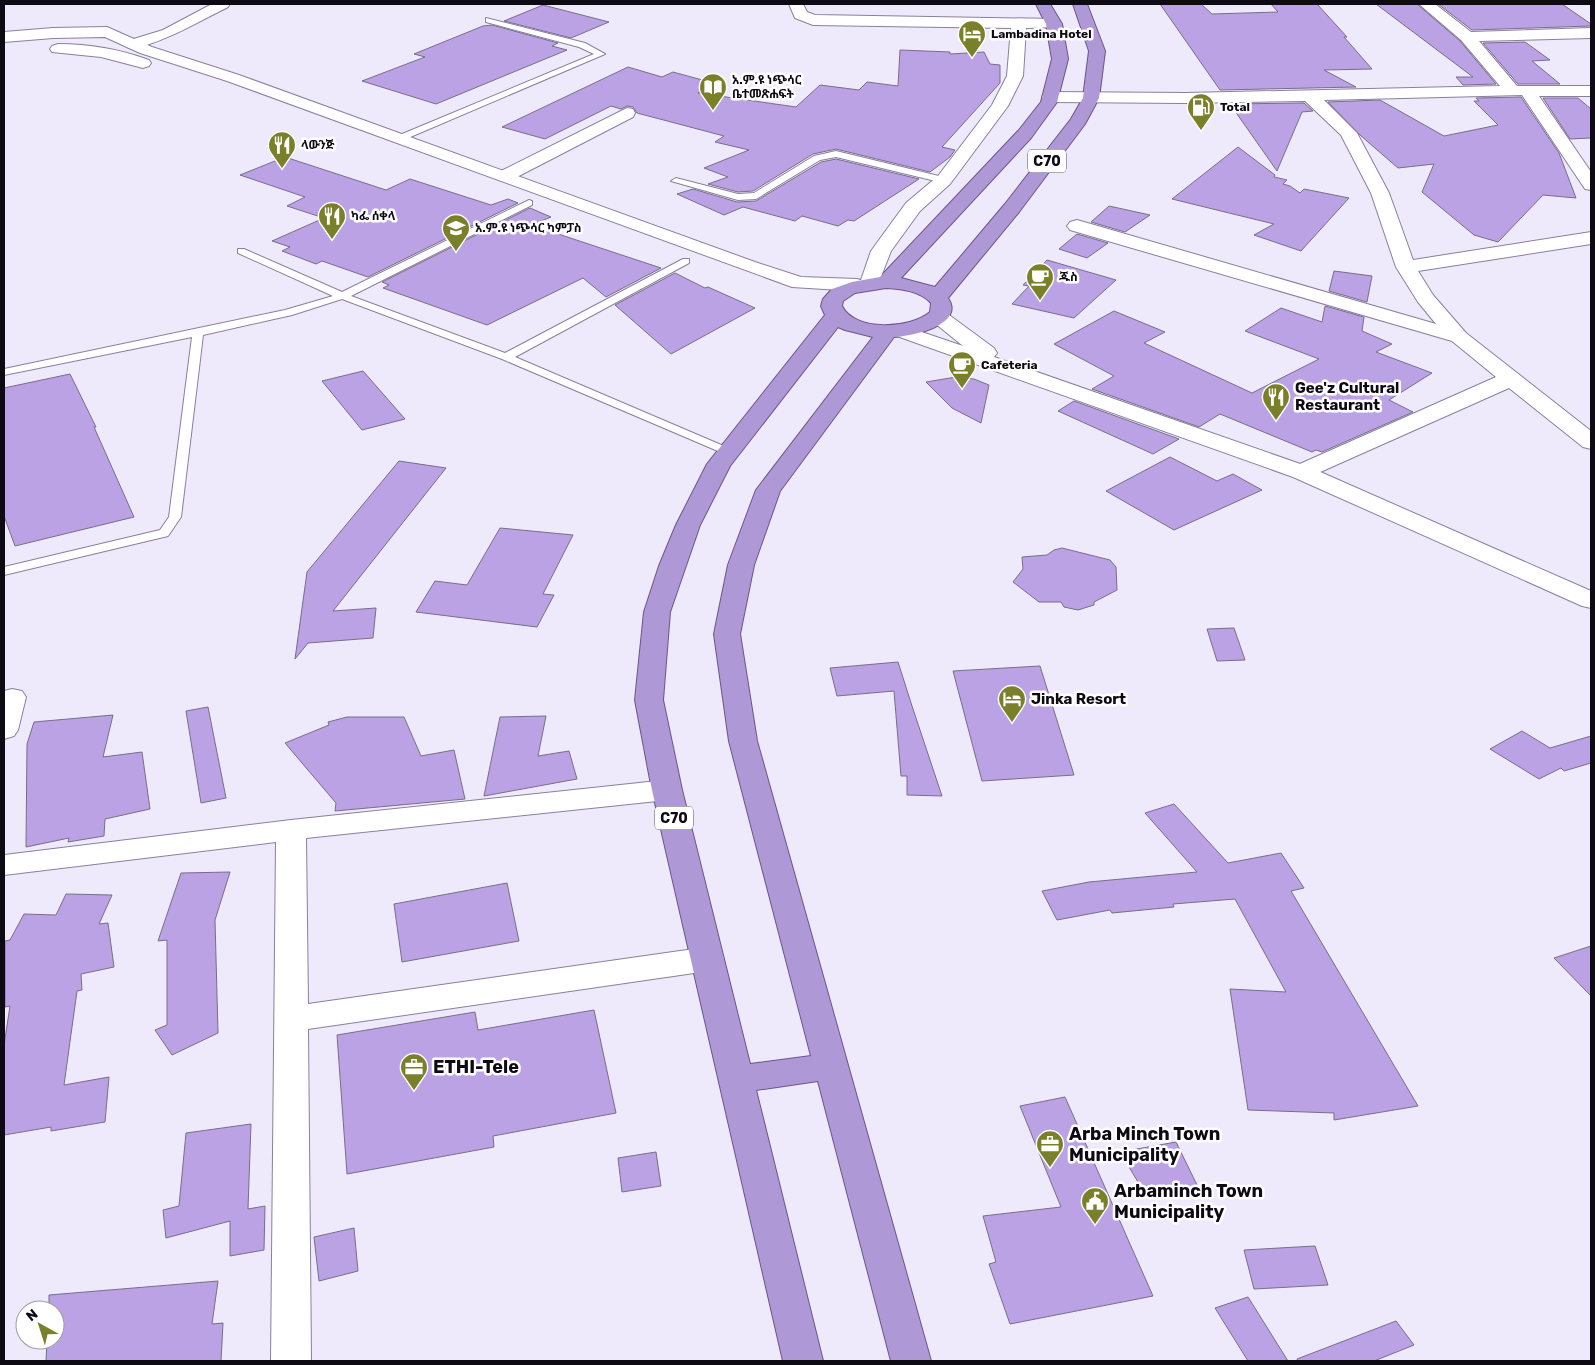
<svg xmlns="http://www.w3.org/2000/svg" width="1595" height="1365" viewBox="0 0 1595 1365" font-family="Rubik,'Noto Sans Ethiopic',sans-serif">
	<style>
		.building { fill: #baa2e4; stroke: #776e89 }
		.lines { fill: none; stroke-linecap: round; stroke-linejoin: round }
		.service-casing { stroke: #89809c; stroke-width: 2 }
		.minor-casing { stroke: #89809c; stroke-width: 2 }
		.tertiary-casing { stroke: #89809c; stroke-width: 2 }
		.secondary-casing { stroke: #89809c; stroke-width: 2 }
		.trunk-casing { stroke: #6a568b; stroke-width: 2 }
		.service { fill: #fff; fill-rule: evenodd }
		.minor { fill: #fff; fill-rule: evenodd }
		.tertiary { fill: #fff; fill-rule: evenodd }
		.secondary { fill: #fff; fill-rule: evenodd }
		.trunk { fill: #af98d6; fill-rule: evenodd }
		.labels { text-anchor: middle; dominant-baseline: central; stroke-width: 5; stroke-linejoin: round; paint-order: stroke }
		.far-poi-label { font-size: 12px; font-weight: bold; fill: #0e0a14; stroke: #fff; text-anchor: start }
		.shield { fill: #fff; stroke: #56545a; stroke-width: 1 }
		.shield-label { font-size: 14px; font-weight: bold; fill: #0e0a14 }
		.poi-label { font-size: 15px; font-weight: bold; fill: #0e0a14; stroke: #fff; text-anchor: start }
		.near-poi-label { font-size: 18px; font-weight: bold; fill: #0e0a14; stroke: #fff; text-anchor: start }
	</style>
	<rect width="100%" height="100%" fill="#efe9fc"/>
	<g class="building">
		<polygon points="1160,4 1201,4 1212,14 1278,12 1271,4 1317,4 1347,37 1344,37 1372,69 1324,70 1356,87 1220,90"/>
		<polygon points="1376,4 1417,4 1460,41 1496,84 1463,85 1456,77 1473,77"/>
		<polygon points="1438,4 1562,4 1591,24 1591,26 1472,30"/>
		<polygon points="543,5 609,22 571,38 504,21"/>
		<polygon points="492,25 558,43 552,46 567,50 436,104 362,81 425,57 414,54 483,26"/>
		<polygon points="1525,42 1550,60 1532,61 1560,84 1518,84 1483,43"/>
		<polygon points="900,50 950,52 950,54 984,52 990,64 1000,65 1000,83 942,147 955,150 950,157 930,172 836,149 813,154 753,191 738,192 708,184 728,177 704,168 749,150 715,142 724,136 637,113 633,107 627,106 621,109 611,106 545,139 502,127 628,67 662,77 673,72 717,84 698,93 796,107 820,85 859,90 867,82 898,86"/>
		<polygon points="1521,97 1559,153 1576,198 1543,195 1498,242 1474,235 1422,192 1434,164 1398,168 1360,135 1328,102 1380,100 1444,136 1498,125 1474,101 1479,101 1476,98"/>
		<polygon points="1543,98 1578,98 1591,109 1591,138 1570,139"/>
		<polygon points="1304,103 1313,111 1302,112 1277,171 1230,104"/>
		<polygon points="1238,147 1275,175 1274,177 1287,180 1283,184 1290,186 1300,193 1304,189 1349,198 1301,251 1254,235 1274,224 1172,199"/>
		<polygon points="285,157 386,190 410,179 491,205 508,199 518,203 368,277 322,261 316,264 282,251 290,247 272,241 324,218 287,206 305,197 240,175"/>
		<polygon points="836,159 919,179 854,221 848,220 838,226 802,216 795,221 743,207 724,215 677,194 693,189 737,202 756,201 821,162"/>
		<polygon points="1109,206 1150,215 1125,232 1091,222"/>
		<polygon points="530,208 551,217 531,225 661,268 606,297 583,278 487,325 383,288 389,285 382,282"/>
		<polygon points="1077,234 1108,243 1087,258 1059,249"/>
		<polygon points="1047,260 1116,280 1074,318 1012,304 1029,286 1023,285"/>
		<polygon points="1334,271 1372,276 1367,302 1329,291"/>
		<polygon points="675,273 705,288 708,287 755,308 671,354 615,305"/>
		<polygon points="1325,306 1364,317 1362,331 1392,344 1376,352 1432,373 1389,400 1413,412 1322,452 1316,450 1312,452 1220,414 1199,427 1092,389 1114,376 1054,344 1114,311 1165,332 1144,343 1252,393 1319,359 1245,331 1281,308 1322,322"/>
		<polygon points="363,371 405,419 362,430 322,381"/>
		<polygon points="70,374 96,427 94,427 134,517 15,546 4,516 4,388"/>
		<polygon points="956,377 974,379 989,385 981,423 952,408 926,382"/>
		<polygon points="1074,401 1179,439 1153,454 1058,411"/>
		<polygon points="1170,457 1217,481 1233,474 1262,490 1174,530 1106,491"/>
		<polygon points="399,461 446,468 333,611 376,608 373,638 308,643 295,659 307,572"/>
		<polygon points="500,528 573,535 543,594 554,595 537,627 416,612 435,581 467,585"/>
		<polygon points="1062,548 1110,560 1116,567 1117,590 1094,602 1094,605 1078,610 1064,607 1061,602 1039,602 1013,582 1023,569 1022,557 1047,555 1054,550"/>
		<polygon points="1234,628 1245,660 1217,661 1207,629"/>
		<polygon points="898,662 912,706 942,796 907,795 907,776 901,776 894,691 837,696 830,668"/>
		<polygon points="1040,666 1074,775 982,781 953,671"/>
		<polygon points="208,707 226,798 201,803 186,711"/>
		<polygon points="113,715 103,757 142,752 150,809 105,819 104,836 68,842 69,838 26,847 27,744 34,722"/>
		<polygon points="546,716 538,756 569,751 577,779 484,796 500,717"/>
		<polygon points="347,717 404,717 421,756 454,750 465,799 335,811 336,803 285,743 329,725 328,722"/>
		<polygon points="1522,731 1550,748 1591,736 1591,763 1564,771 1561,768 1539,779 1490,749"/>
		<polygon points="1174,804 1228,863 1281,853 1304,888 1291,891 1418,1106 1334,1120 1334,1113 1248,1110 1230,989 1286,992 1235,899 1173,904 1174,907 1112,913 1110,910 1057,920 1042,891 1089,882 1197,872 1145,813"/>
		<polygon points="230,872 215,920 218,1033 172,1055 155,1030 167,1025 167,940 158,941 181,873"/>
		<polygon points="507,883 519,941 402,962 394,904"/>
		<polygon points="66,894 112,895 99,924 108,923 114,967 81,974 82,990 77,991 64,1085 109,1077 105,1122 51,1131 51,1127 4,1135 4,1045 10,1006 5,1007 5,941 10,940 24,914 56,915"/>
		<polygon points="1591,946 1591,996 1554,958"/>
		<polygon points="594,1010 616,1113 493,1136 494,1147 347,1174 337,1035 475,1012 478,1030"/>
		<polygon points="1065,1097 1153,1296 1010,1324 989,1264 996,1262 983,1216 1061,1207 1020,1106"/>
		<polygon points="251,1124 248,1209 265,1206 264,1250 230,1256 230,1221 166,1238 163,1210 179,1206 186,1133"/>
		<polygon points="1176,1142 1198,1187 1147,1197 1120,1152"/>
		<polygon points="656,1152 661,1186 622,1192 618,1158"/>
		<polygon points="354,1228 358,1271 319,1281 314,1237"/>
		<polygon points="1315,1246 1328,1285 1254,1289 1244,1250"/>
		<polygon points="218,1281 212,1324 223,1323 221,1361 46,1361 47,1340 55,1340 55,1310 49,1310 49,1295"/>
		<polygon points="1248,1297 1288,1361 1248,1361 1215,1308"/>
		<polygon points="1396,1321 1414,1345 1374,1361 1298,1361 1297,1359"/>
	</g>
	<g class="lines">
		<g class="service-casing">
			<g id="service">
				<polygon points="486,18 585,43 605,54 401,141 395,141 395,137 594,54 579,47 486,22"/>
				<polygon points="836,151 947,178 949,180 944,183 836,157 820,160 756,199 738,200 671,181 676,178 738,194 754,193 814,156"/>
				<polygon points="529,200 532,201 532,205 351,296 505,353 683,259 689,259 689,263 515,357 733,450 735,452 733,454 725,454 502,359 342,299 292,315 203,335 181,517 168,536 4,575 4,567 160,530 169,517 192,337 4,375 4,369 285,310 333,296 238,253 238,249 244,249 342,292"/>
			</g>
		</g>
		<g class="minor-casing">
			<g id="minor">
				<path d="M212 4H230L228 7C196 23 168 40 133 49L127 47 125 44 127 41 163 30Z"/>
				<polygon points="789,4 803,4 807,12 815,15 1054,19 1059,21 1062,24 1059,27 1026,28 1023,76 1008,106 950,184 920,211 891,251 877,287 870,289 863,287 860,283 871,251 906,203 938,176 992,105 1007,76 1011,28 813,25 795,18"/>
				<polygon points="1419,4 1435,4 1471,32 1591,28 1591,38 1479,41 1517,86 1591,86 1591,96 1539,96 1591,172 1591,190 1585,189 1522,95 1324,100 1357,133 1389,193 1413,260 1591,232 1591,244 1418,271 1433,295 1466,333 1591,431 1591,449 1583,447 1509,388 1309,477 1301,479 1293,477 1289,472 1293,467 1496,377 1452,341 1070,230 1067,226 1070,222 1077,220 1084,222 1436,324 1418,302 1396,267 1371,193 1341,135 1305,101 1186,103 1050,102 1044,101 1042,97 1044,93 1050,92 1186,93 1500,86 1461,40"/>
				<polygon points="627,108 633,109 635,113 633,117 511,180 505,181 499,180 496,176 499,172"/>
				<polygon points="12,689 22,691 26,697 18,730 14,736 4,739 4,691"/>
				<polygon points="667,780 677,783 682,790 677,797 667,800 306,838 308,1004 708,947 720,951 724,959 720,967 708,971 308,1029 311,1361 271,1361 276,842 4,875 4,855 291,820"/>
			</g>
		</g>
		<g class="tertiary-casing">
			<polygon id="tertiary" points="938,310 945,312 994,348 997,353 994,357 1309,467 1591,591 1591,608 1582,606 1293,477 894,335 890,331 894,327 901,325 963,346 931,320 928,316 931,312"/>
		</g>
		<g class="secondary-casing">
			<g id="secondary">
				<polygon points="107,27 152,47 239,75 755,262 801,277 857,279 864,281 867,285 864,289 857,291 792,287 227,81 140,53 105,37 53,38 4,42 4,32 53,28"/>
				<path d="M58 44C89 44 119 49 149 60L151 63 149 66 143 68 101 57 52 52 50 49 52 46Z"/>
			</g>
		</g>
		<g class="trunk-casing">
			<path id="trunk" d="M1036 4H1050L1062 24 1068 59 1057 102 1031 138 901 278 935 287 1005 204 1071 119 1083 98 1089 51 1073 4H1087L1105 51 1099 98 1085 124 1019 212 948 298C966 325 912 336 894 337L780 491 754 565 740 634 757 741 931 1361H891L818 1081 756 1090 823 1361H783L652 790 635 700 644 612 659 566 676 525 707 464 825 315 821 306 823 299 832 289 852 282 880 277 1019 130 1041 102 1052 59 1046 24ZM886 288C902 289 920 291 931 303L930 312C910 329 855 332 842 306L843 301 855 293ZM838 327 845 330 873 337 756 490 728 565 714 634 729 741 811 1056 750 1064 682 790 663 700 670 612 700 525 730 466Z"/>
		</g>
		<use href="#service" class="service"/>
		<use href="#minor" class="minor"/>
		<use href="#tertiary" class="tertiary"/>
		<use href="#secondary" class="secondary"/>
		<use href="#trunk" class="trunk"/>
	</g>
	<defs>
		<g id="hotel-pin" transform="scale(1.4375)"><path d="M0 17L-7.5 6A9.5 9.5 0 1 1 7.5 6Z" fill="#7a802a" stroke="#fff"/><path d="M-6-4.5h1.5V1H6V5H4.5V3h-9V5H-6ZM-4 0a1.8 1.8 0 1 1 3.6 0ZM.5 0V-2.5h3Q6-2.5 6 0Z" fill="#fff"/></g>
		<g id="library-pin" transform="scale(1.4375)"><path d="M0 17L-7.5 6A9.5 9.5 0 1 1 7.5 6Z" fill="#7a802a" stroke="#fff"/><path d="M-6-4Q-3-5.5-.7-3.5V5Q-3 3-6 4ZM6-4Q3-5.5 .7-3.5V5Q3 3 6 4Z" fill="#fff"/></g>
		<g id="fuel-pin" transform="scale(1.4375)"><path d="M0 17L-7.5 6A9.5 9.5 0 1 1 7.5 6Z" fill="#7a802a" stroke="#fff"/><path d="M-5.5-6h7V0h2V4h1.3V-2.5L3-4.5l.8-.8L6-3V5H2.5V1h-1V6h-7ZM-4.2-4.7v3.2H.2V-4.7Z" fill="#fff"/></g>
		<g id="restaurant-pin" transform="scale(1.4375)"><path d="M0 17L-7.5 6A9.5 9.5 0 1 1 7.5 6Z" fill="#7a802a" stroke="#fff"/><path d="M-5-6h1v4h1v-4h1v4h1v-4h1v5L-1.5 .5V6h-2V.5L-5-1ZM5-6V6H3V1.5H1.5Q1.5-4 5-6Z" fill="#fff"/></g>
		<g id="school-pin" transform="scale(1.4375)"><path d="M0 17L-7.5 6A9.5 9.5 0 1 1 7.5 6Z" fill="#7a802a" stroke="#fff"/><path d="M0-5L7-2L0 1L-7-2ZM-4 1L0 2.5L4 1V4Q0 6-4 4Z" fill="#fff"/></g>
		<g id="cafe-pin" transform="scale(1.4375)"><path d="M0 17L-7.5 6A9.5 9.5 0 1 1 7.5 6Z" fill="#7a802a" stroke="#fff"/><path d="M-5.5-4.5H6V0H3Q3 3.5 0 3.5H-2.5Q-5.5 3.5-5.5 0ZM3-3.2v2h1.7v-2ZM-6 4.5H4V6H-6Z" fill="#fff"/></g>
		<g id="office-pin" transform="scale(1.4375)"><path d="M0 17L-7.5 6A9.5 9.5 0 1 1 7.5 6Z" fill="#7a802a" stroke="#fff"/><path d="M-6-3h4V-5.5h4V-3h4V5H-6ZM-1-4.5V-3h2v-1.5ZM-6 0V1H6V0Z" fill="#fff"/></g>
		<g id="civic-pin" transform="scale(1.4375)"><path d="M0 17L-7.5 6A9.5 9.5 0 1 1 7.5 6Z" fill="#7a802a" stroke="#fff"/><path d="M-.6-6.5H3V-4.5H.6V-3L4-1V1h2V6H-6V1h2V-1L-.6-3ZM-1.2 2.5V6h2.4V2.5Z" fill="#fff"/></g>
	</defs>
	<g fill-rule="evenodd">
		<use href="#hotel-pin" x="972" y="34"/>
		<use href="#library-pin" x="713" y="87"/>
		<use href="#fuel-pin" x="1201" y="107"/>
		<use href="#restaurant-pin" x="282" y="145"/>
		<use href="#restaurant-pin" x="332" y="216"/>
		<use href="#school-pin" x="456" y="228"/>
		<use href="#cafe-pin" x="1040" y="277"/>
		<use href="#cafe-pin" x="962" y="365"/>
		<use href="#restaurant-pin" x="1276" y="397"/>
		<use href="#hotel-pin" x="1012" y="699"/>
		<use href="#office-pin" x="414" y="1067"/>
		<use href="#office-pin" x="1050" y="1144"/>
		<use href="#civic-pin" x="1095" y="1201"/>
	</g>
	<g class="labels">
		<g class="far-poi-label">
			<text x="991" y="34">Lambadina Hotel</text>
			<text x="732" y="80">አ.ም.ዩ ነጭሳር<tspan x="732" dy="14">ቤተመጽሐፍት</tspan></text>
			<text x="1220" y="107">Total</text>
			<text x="301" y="145">ላውንጅ</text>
			<text x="351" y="216">ካፌ ሰቀላ</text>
			<text x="475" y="228">አ.ም.ዩ ነጭሳር ካምፓስ</text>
			<text x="1059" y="277">ጁስ</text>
			<text x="981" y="365">Cafeteria</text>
		</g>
		<g class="shield">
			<rect x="1028" y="149.5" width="38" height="23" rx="4"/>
			<rect x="655" y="806.5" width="38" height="23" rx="4"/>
		</g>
		<g class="shield-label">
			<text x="1047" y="161">C70</text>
			<text x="674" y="818">C70</text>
		</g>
		<g class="poi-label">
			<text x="1295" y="388">Gee'z Cultural<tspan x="1295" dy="17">Restaurant</tspan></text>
			<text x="1031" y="699">Jinka Resort</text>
		</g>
		<g class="near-poi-label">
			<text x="433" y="1067">ETHI-Tele</text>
			<text x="1069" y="1134">Arba Minch Town<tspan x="1069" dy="21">Municipality</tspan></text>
			<text x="1114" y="1191">Arbaminch Town<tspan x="1114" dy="21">Municipality</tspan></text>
		</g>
	</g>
	<rect width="1595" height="1365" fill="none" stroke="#0e0a14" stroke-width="10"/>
	<g transform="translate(40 1325) rotate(321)"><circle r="24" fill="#ffffff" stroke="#9f9da1"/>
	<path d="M0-4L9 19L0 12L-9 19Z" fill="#7a802a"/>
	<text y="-8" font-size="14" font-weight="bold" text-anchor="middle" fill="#0e0a14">N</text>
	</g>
</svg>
